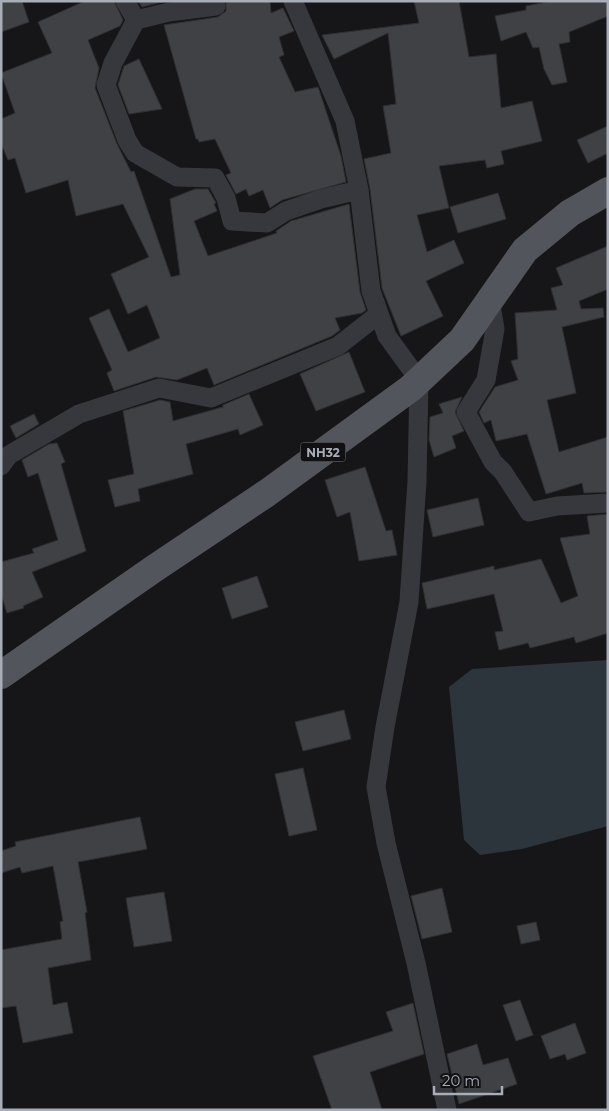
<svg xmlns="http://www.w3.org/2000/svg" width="609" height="1111" viewBox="0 0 609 1111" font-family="Montserrat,sans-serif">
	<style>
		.water { fill: #2c353c }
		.building { fill: #404145; stroke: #303034 }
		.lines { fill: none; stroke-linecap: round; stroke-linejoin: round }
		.street { stroke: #37383d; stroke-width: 19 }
		.primary { stroke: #53555c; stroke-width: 28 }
		.labels { text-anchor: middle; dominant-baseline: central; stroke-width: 4; stroke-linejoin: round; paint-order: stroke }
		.shield { fill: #111113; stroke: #7b7e86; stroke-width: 1 }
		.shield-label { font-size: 12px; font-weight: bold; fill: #a8adb8 }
	</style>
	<rect width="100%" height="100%" fill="#161618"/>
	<polygon class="water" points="608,660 608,826 522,849 480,855 464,840 449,687 472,669"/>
	<g class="building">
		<polygon points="1,1 22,1 29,22 1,32"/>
		<polygon points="85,1 114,1 123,20 120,26 88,40 99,68 95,88 117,144 131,172 134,171 171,277 180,275 170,199 195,189 208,189 216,203 214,204 217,211 194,221 208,256 277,233 276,231 291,221 349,204 360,292 366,310 362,313 335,318 340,330 332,336 214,385 207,368 177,380 156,377 114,391 107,373 112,370 89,318 109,309 128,352 160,338 147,305 128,314 111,274 149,257 123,204 76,216 68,180 26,193 15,158 8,160 1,143 1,119 15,113 1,73 52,53 38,22"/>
		<polygon points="138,1 166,1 142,7"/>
		<polygon points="226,1 270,1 271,13 283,8 294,31 279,37 284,55 279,57 295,92 318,87 341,156 346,182 282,200 270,208 263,190 249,196 246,189 236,194 226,175 231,173 215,139 199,142 198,139 196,139 164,25 218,17 226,11"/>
		<polygon points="414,1 459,1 469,57 496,54 501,108 532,101 542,141 501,151 504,164 487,168 485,160 439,166 449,208 417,215 427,252 454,240 464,263 426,281 443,316 401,336 382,288 370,189 364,159 391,153 383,106 396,104 388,33 334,59 322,35 419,23"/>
		<polygon points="552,1 608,1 608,16 569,32 570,42 559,44 567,82 552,85 544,69 539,47 533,48 526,32 501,41 495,16 526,10 526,6"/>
		<polygon points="139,59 162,109 129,114 118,85 124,66"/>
		<polygon points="608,126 608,153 588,163 577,140"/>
		<polygon points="498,193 506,219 458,233 450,207"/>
		<polygon points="608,246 608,289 579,301 581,309 603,308 604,317 562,327 576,393 547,400 559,452 608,437 608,492 584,493 582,483 546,494 527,434 496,441 491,420 484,423 479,412 495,387 518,380 511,361 518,359 515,313 557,310 551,288 563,285 556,268"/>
		<polygon points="349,352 365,392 316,411 300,374"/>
		<polygon points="249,394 263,425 240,435 238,429 186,444 193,474 138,489 140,501 115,507 108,480 134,474 123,411 160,400 170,402 173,421 223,407 223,405"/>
		<polygon points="462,397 455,412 464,431 452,436 456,448 434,457 429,440 430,417 443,413 439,404"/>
		<polygon points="34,414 39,424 16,438 10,426"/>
		<polygon points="57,443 65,462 61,464 86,551 32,572 43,597 23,606 24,608 7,613 1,594 1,562 34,553 32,549 58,540 38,473 28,477 22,460 49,444"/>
		<polygon points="365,467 386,531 392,530 397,555 359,561 350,512 337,517 325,480"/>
		<polygon points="478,498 484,525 433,537 427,510"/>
		<polygon points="608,514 608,633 576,643 574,637 530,648 528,643 499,650 495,632 503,631 494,594 427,609 422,583 494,566 494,570 541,559 561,603 578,596 560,538 590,534 587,516"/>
		<polygon points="257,576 268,607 232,619 222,588"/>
		<polygon points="344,710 351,739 303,751 295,722"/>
		<polygon points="303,768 317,830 289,836 275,774"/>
		<polygon points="140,817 147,849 78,862 87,912 85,913 91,960 48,968 53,1005 67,1002 73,1033 23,1043 16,1006 1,1008 1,950 62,939 60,922 63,921 53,866 22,873 20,867 1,873 1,851 16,846 15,842"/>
		<polygon points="442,888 452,932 422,939 411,896"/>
		<polygon points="164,892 172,941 134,947 126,898"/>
		<polygon points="536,922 540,940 521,944 517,926"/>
		<polygon points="520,1000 533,1035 516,1041 503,1005"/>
		<polygon points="413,1003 424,1054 370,1072 382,1110 332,1110 313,1056 393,1031 386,1012"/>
		<polygon points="575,1023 586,1053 567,1060 565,1054 550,1059 541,1036"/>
		<polygon points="477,1044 483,1065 508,1058 517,1084 459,1104 447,1054"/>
	</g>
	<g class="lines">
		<g class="street">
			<polyline points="125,1 136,20 113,63 106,85 127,140 135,153 177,177 215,178 226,198 232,221 267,223 286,211 321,199 359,190"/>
			<polyline points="293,1 345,121 359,190 371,291 387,336 419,380 417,481 409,602 385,727 376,787 386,843 416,963 447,1110"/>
			<polyline points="136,20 169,12 216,6"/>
			<polyline points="490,299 495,329 486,380 466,412 493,462 503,472 529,512 557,506 608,503"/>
			<polyline points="1,466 9,455 79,414 159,388 211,398 338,346 379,314"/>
		</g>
		<polyline class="primary" points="1,675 155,568 267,493 411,388 462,340 525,250 570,213 608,191"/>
	</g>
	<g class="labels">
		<rect class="shield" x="300.5" y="442.5" width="45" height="19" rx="4"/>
		<g class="shield-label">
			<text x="323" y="452">NH32</text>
		</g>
	</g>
	<rect width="609" height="1111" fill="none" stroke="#a8adb8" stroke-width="5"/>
	<path d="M434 1086v8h68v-8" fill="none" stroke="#a8adb8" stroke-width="2.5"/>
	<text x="442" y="1086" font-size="15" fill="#a8adb8" stroke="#111113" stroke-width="4" paint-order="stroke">20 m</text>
</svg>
